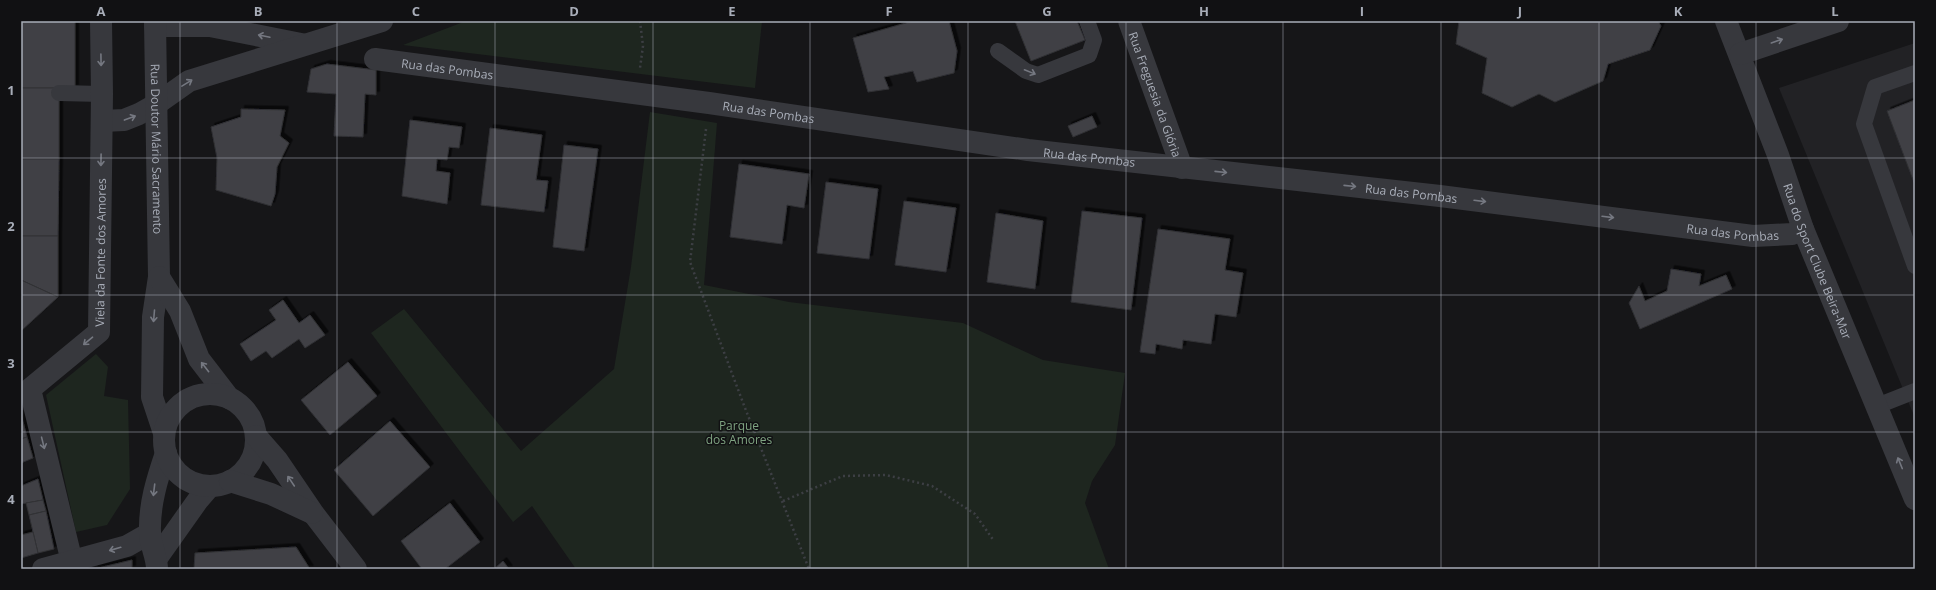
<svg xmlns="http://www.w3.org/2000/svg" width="1936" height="590" viewBox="0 0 1936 590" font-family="'Open Sans',sans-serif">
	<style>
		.built { fill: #222225 }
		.green { fill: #1e261f }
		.building { fill: #404145; stroke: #303034; filter: url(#shadow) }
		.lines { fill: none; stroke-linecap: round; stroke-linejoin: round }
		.path { stroke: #3d3f44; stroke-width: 2.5; stroke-dasharray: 2 3; stroke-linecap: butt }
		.service { stroke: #37383d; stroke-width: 16 }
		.minor { stroke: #37383d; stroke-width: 22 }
		.tertiary { stroke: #37383d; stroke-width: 22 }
		.oneway { stroke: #757881 }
		.grid { fill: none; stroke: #a8adb8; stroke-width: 1; stroke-opacity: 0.55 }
		.labels { text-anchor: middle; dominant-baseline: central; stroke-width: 3; stroke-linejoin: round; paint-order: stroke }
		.street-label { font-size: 12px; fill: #a8adb8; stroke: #111113 }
		.park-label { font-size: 12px; fill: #7fa381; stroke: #111113 }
		.neatline { fill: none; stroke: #a8adb8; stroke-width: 1.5 }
		.grid-label { font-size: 13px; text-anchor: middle; font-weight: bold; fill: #a8adb8 }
	</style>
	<defs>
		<filter id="shadow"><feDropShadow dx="3.5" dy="-3.5" stdDeviation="0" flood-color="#0009"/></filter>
	</defs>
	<rect width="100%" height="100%" fill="#161618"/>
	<polygon class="built" points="1915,43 1915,418 1779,88"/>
	<g class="green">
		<polygon points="466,21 762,21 755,88 403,45"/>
		<polygon points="650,112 717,123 704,285 789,302 963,323 1043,360 1125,373 1115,445 1092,481 1085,503 1109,569 576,569 532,506 513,522 371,333 404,309 521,451 614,369 631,267"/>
		<polygon points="96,354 108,367 104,396 128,400 130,489 107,525 76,532 46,395"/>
	</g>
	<g class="building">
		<rect x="21" y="21" width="54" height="67"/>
		<polygon points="913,21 949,21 957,51 954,73 917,82 913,71 884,77 889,89 868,92 853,38"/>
		<polygon points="1015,21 1077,21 1085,40 1031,61"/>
		<polygon points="1459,21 1658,21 1661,26 1650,50 1608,64 1603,81 1555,102 1539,94 1512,107 1482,93 1487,58 1456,44"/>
		<polygon points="327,64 376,70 376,95 365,94 363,137 334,136 336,94 307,92 311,69"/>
		<rect x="21" y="88" width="38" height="71"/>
		<polygon points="1915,100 1915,185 1887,111"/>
		<polygon points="241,109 285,110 280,136 289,143 277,167 275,194 271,206 216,190 217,158 211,127 241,117"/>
		<polygon points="1092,116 1097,127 1073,137 1068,126"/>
		<polygon points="410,120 462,127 459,148 449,147 447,160 437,159 436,171 450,173 447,204 402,196"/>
		<polygon points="490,128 542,135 536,180 548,181 544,212 481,205"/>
		<polygon points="564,145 598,149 584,251 553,247"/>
		<polygon points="21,159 59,159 58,236 21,236"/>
		<polygon points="739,164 809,174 804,208 787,205 782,244 730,237"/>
		<polygon points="826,182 878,189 869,259 817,253"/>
		<polygon points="904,201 956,208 946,272 895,265"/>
		<polygon points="1082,211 1142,218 1131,310 1071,302"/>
		<polygon points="996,213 1043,221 1035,289 987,282"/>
		<polygon points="1158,229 1230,239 1225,270 1243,273 1236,317 1215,314 1211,344 1183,340 1182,349 1156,344 1155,354 1140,352"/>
		<polygon points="21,236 58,236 58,297 21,280"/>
		<polygon points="1671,269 1701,274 1699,286 1726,275 1732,289 1640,329 1629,303 1639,286 1645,301 1667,291"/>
		<polygon points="21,280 58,297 21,331"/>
		<polygon points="283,300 299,323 310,315 325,335 305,348 299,339 272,358 266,351 251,361 240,344 276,320 269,310"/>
		<polygon points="348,362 377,396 330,435 301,400"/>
		<polygon points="21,414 27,437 21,439"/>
		<polygon points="390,421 430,467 373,516 334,470"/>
		<polygon points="27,437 33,458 21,463 21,439"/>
		<polygon points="38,479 43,500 21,504 21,486"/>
		<polygon points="43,500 46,511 29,515 26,503"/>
		<polygon points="450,503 480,542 445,569 422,569 401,541"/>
		<polygon points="46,511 54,549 38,553 29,515"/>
		<polygon points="33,532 38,553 21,558 21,535"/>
		<polygon points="296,547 310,569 194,569 195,553"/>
		<polygon points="132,560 132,569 94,569"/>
		<polygon points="503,561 509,569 494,569"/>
	</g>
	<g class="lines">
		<g class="path">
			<polyline points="640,21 643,46 640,68"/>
			<polyline points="706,129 690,262 745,408 809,569"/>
			<polyline points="783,501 843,476 886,475 932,486 975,514 994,541"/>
		</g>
		<g class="service">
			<polyline points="998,51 1026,71 1038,75 1089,55 1094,40 1087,21"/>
			<polyline points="1915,73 1875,87 1864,124 1915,266"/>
			<polyline points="59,93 102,94"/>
			<polyline points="1877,406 1915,391"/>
		</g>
		<g class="minor">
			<path id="s1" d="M1129 21 1182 168"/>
			<path id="s2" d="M1726 21 1778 155 1803 229 1915 499"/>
			<polyline points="155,26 210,26 301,44"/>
			<polyline points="1740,54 1838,21"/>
			<path id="s3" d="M375 59 709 103 1028 150 1440 196 1753 236 1792 234 1803 229"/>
			<polyline points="102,121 124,120 139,114 155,105 189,81 382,21"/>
			<polyline points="157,558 198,500 210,486"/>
			<path id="s4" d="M72 562 30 389 99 332 102 94 101 21"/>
			<polyline points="43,569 127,546 150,533"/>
			<path d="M157 569C157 556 150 545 150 533 149 505 157 479 166 453"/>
		</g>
		<g class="tertiary">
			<path id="s5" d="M155 21 159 277 153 317 152 397 164 433"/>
			<polyline points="159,277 180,311 199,359 229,398"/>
			<circle cx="210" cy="440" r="46"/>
			<polyline points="256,436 277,460 313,513 356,569"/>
			<polyline points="230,481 271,494 312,513"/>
		</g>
	</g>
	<defs><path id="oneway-shaft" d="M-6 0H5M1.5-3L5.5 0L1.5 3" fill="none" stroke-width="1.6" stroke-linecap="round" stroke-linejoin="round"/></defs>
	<g class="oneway">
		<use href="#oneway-shaft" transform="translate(264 36) rotate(-168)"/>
		<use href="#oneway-shaft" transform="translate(1777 41) rotate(-19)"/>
		<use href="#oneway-shaft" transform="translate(101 60) rotate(89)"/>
		<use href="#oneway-shaft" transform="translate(1030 72) rotate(22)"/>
		<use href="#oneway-shaft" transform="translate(187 83) rotate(-31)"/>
		<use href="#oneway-shaft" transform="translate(130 118) rotate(-20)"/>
		<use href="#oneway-shaft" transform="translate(101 160) rotate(91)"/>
		<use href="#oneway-shaft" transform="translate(1221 172) rotate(6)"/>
		<use href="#oneway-shaft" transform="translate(1350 186) rotate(6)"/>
		<use href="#oneway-shaft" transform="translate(1480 201) rotate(7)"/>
		<use href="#oneway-shaft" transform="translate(1608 217) rotate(7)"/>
		<use href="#oneway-shaft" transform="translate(154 316) rotate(95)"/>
		<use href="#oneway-shaft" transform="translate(88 341) rotate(140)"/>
		<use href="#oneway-shaft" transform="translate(205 367) rotate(-128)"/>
		<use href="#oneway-shaft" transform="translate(43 443) rotate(76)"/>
		<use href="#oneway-shaft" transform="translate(1900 463) rotate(-112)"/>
		<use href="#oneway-shaft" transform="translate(291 481) rotate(-124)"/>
		<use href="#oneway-shaft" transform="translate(154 490) rotate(97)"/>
		<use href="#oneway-shaft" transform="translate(115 549) rotate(164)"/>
	</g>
	<path class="grid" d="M180 21V569M337 21V569M495 21V569M653 21V569M810 21V569M968 21V569M1126 21V569M1283 21V569M1441 21V569M1599 21V569M1756 21V569M21 158H1915M21 295H1915M21 432H1915"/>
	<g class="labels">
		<g class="street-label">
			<text stroke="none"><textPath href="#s3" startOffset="73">Rua das Pombas</textPath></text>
			<text stroke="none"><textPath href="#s1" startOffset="78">Rua Freguesia da Glória</textPath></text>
			<text stroke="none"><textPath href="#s3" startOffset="397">Rua das Pombas</textPath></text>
			<text stroke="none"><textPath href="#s5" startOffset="128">Rua Doutor Mário Sacramento</textPath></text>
			<text stroke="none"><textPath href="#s3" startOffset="721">Rua das Pombas</textPath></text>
			<text stroke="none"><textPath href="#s3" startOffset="1045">Rua das Pombas</textPath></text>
			<text stroke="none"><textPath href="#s3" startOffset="1369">Rua das Pombas</textPath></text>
			<text stroke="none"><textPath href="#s4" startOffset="347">Viela da Fonte dos Amores</textPath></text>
			<text stroke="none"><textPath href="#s2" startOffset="257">Rua do Sport Clube Beira-Mar</textPath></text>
		</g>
		<g class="park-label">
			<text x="739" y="425">Parque<tspan x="739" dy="14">dos Amores</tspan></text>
		</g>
	</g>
	<rect width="1936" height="590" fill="none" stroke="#111113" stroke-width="44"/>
	<rect x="22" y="22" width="1892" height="546" class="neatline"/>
	<g class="grid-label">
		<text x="101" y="16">A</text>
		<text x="258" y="16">B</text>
		<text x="416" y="16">C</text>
		<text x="574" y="16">D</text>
		<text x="732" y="16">E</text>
		<text x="889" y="16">F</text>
		<text x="1047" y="16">G</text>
		<text x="1204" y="16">H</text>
		<text x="1362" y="16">I</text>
		<text x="1520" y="16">J</text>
		<text x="1678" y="16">K</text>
		<text x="1835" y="16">L</text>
		<text x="11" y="95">1</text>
		<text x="11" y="231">2</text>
		<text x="11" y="368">3</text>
		<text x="11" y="504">4</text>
	</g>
</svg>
